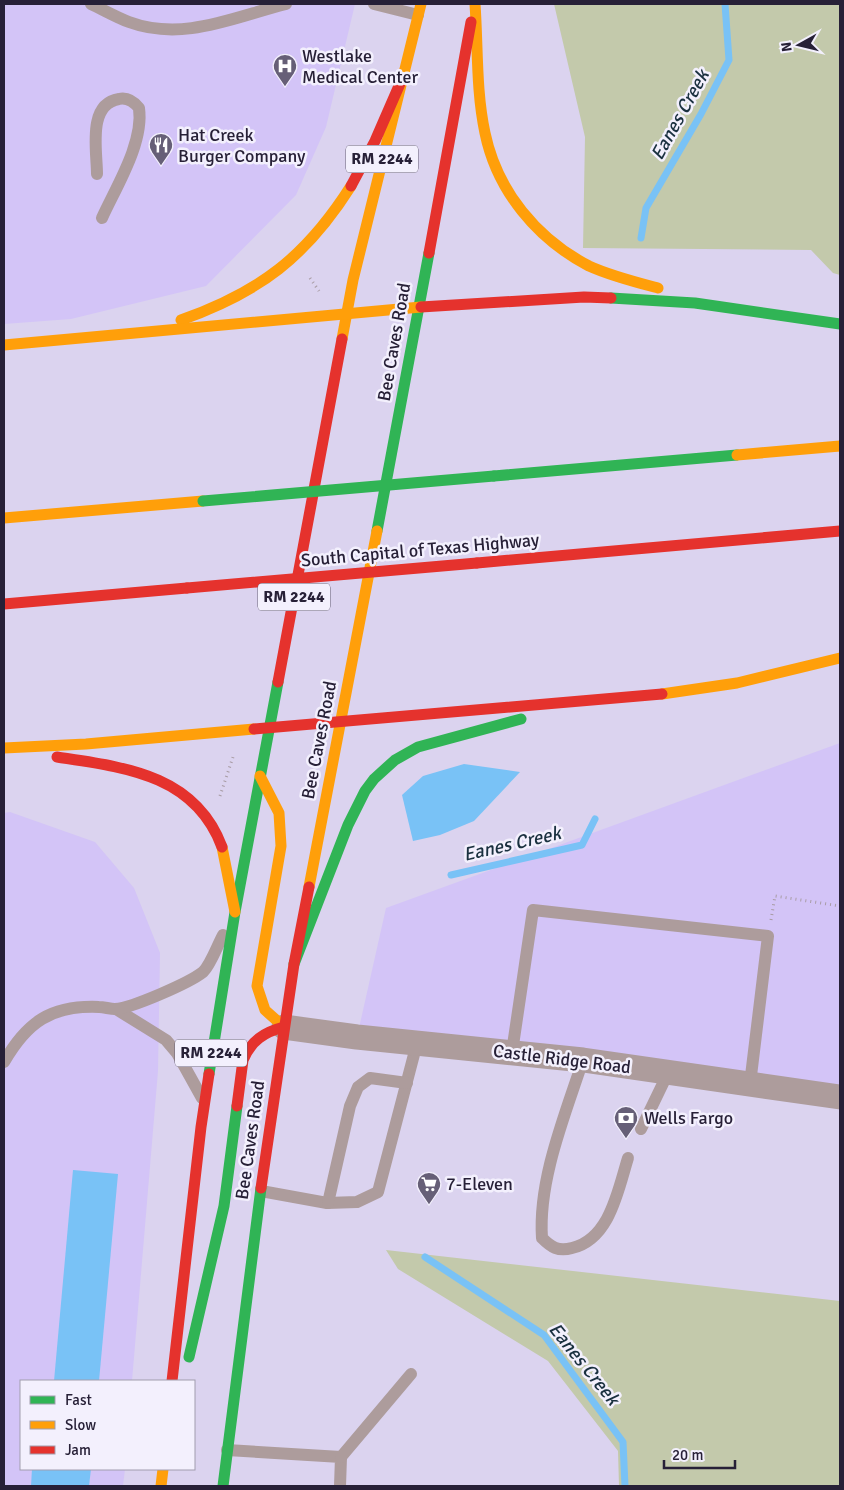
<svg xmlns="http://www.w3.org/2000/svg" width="844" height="1490" viewBox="0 0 844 1490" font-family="Signika,sans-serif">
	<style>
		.built { fill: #d3c4f7 }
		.green { fill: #c3c9ab }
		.water { fill: #79c2f6 }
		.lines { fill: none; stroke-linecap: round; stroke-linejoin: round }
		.stream { stroke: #79c2f6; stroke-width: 7 }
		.path { stroke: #a89ca4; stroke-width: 3; stroke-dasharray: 1 4; stroke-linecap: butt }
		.lane { stroke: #ad9c9c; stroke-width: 12 }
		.street { stroke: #ad9c9c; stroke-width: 25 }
		.fast { stroke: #30b455; stroke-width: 11 }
		.slow { stroke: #ff9f0a; stroke-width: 11 }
		.jam { stroke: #e5322d; stroke-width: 11 }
		.fast-bridge { stroke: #30b455; stroke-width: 11 }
		.jam-bridge { stroke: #e5322d; stroke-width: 11 }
		.labels { text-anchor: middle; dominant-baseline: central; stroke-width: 5; stroke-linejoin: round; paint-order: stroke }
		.shield { fill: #f3f0fd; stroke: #645e72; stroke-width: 1 }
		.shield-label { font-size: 16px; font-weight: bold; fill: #272037 }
		.poi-label { font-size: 18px; fill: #272037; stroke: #f3f0fd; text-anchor: start }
		.street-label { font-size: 18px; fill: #272037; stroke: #f3f0fd }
		.water-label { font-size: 19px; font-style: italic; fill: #1a303f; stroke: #f3f0fd }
	</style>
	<rect width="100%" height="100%" fill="#dbd3ef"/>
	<g class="built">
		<polygon points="4,4 355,4 326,127 296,195 206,286 71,319 4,324"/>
		<polygon points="840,743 840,1097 357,1037 386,908"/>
		<polygon points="10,812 95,842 134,888 160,953 158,1071 132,1381 21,1381 21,1469 125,1469 123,1486 4,1486 4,813"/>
	</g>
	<g class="green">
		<polygon points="554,4 840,4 840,275 833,273 811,250 583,248 585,137"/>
		<polygon points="386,1250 840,1301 840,1486 619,1486 618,1451 548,1361 398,1269"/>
	</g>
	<g class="water">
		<polygon points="464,764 520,772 474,821 440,835 413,841 402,795 423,776"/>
		<polygon points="73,1170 118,1174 99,1381 54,1381"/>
		<polygon points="32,1469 91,1469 89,1486 31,1486"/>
	</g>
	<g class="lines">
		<g class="stream">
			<polyline points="641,238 646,208 701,114 729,60 725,4"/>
			<polyline points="451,875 582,845 595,819"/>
			<polyline points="425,1257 544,1335 623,1442 625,1486"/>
		</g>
		<g class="path">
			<polyline points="310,278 319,291"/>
			<polyline points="220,796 233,757"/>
			<polyline points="771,920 775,896 840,906"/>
		</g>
		<g class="lane">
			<path d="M91 4C104 10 116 17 129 22 183 42 234 17 286 4"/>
			<polyline points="374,4 418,15"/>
			<path d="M97 174C97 151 87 104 119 99 128 97 134 102 139 108 144 143 116 187 102 218"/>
			<polyline points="116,1009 166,1040 177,1053 202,1098"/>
			<polyline points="512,1052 533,910 768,936 750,1084"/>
			<path d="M583 1060C565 1115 538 1180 542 1238 551 1247 558 1252 572 1248 610 1239 618 1190 628 1158"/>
			<path d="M4 1062C27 1022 51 1005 99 1007 104 1007 110 1009 115 1009 132 1008 189 983 203 972 211 964 217 946 223 935"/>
			<polyline points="641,1129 668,1073"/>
			<polyline points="261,1191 327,1203 357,1202 378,1192 417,1043"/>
			<polyline points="328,1203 350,1106 358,1087 370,1078 407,1083"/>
			<polyline points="227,1450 341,1457 340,1486"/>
			<polyline points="341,1457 411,1374"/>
		</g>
		<polyline class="street" points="284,1027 357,1037 583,1060 840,1097"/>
		<g class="fast">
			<polyline points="611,298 695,303 840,324"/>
			<polyline points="494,476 737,455"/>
			<polyline points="377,531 429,253"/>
			<polyline points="294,964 348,825 365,791 374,779 395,760 418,747 521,719"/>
			<polyline points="209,1074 235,912 278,682"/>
			<polyline points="189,1357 224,1206 237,1106"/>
			<polyline points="223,1486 261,1188"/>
		</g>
		<g class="slow">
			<path d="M475 4C478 47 476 91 485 133 497 191 537 239 589 266 611 276 635 282 658 288"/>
			<path d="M181 320C260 292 306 257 351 186"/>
			<polyline points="342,339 353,280 421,4"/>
			<polyline points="4,345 421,307"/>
			<polyline points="737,455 840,446"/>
			<polyline points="4,518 203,501"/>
			<polyline points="662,694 737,683 840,658"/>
			<polyline points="4,748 86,744 254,729"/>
			<polyline points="260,776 279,813 281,846 257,986 265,1010 284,1027"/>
			<polyline points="222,847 235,912"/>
			<polyline points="309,887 377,531"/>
			<polyline points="161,1486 163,1469"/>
		</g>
		<g class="jam">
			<polyline points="351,186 375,141 402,79"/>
			<polyline points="429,253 471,22"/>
			<polyline points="421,307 584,297 611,298"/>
			<polyline points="477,563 840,531"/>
			<polyline points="4,604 187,588"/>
			<polyline points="278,682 342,339"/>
			<polyline points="254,729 662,694"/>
			<path d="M57 757C123 767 195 774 222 847"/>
			<path d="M237 1106 243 1060C251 1041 264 1032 284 1027"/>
			<polyline points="261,1188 294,964 309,887"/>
			<polyline points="172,1381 201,1127 209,1074"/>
		</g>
		<polyline class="fast-bridge" points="203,501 494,476"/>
		<polyline class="jam-bridge" points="187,588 477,563"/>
	</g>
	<defs>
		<g id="hospital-pin" transform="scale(1.25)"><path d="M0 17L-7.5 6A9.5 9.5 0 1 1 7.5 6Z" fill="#665f77" stroke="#f3f0fd"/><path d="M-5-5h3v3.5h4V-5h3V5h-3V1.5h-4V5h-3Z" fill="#fff"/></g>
		<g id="restaurant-pin" transform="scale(1.25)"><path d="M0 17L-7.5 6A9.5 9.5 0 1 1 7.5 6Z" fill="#665f77" stroke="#f3f0fd"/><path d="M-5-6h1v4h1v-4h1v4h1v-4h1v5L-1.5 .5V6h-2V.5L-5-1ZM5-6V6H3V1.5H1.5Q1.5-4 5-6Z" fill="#fff"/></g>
		<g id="bank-pin" transform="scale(1.25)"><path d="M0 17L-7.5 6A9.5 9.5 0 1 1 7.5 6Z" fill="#665f77" stroke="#f3f0fd"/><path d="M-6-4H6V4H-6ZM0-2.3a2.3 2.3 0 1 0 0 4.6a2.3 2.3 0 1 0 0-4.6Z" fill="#fff"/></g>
		<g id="supermarket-pin" transform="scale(1.25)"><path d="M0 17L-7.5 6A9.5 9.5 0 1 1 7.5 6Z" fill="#665f77" stroke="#f3f0fd"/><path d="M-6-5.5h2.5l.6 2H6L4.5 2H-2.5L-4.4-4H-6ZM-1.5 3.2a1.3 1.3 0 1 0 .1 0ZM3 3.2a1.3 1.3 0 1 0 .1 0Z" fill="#fff"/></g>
	</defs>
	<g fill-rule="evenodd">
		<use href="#hospital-pin" x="285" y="66"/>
		<use href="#restaurant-pin" x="161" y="145"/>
		<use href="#bank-pin" x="626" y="1118"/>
		<use href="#supermarket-pin" x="429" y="1184"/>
	</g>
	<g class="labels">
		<g class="shield">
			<rect x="346" y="145.5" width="72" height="27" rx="4"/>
			<rect x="258" y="583.5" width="72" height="27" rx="4"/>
			<rect x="175" y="1039.5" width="72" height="27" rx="4"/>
		</g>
		<g class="shield-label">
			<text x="382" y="159">RM 2244</text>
			<text x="294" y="597">RM 2244</text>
			<text x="211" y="1053">RM 2244</text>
		</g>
		<g class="poi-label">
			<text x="302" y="56">Westlake<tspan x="302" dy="21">Medical Center</tspan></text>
			<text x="178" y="135">Hat Creek<tspan x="178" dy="21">Burger Company</tspan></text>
			<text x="644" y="1118">Wells Fargo</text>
			<text x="446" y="1184">7-Eleven</text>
		</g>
		<g class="street-label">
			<text transform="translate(394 342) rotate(-80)">Bee Caves Road</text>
			<text transform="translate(420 550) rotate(-5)">South Capital of Texas Highway</text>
			<text transform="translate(319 740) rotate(-79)">Bee Caves Road</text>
			<text transform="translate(562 1059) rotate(7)">Castle Ridge Road</text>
			<text transform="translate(250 1140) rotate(-82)">Bee Caves Road</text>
		</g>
		<g class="water-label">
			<text transform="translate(680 115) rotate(-61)">Eanes Creek</text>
			<text transform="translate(512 844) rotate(-13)">Eanes Creek</text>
			<text transform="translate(584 1364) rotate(51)">Eanes Creek</text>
		</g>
	</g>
	<rect width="844" height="1490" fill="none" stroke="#272037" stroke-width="10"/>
	<rect x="20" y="1380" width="175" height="90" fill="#f3f0fd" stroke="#a19dae"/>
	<rect x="30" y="1396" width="25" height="8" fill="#30b455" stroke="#a19dae"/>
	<text x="65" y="1405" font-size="15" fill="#272037">Fast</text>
	<rect x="30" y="1421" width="25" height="8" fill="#ff9f0a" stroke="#a19dae"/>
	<text x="65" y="1430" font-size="15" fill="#272037">Slow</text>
	<rect x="30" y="1446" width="25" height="8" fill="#e5322d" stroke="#a19dae"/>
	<text x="65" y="1455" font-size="15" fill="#272037">Jam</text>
	<g transform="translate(799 45) rotate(262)" stroke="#f3f0fd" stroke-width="4" paint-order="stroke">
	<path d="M0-4L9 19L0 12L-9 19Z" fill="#272037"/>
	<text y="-8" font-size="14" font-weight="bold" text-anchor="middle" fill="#272037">N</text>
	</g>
	<path d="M664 1460v8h71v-8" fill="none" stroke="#272037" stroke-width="2.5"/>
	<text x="672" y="1460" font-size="15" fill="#272037" stroke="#f3f0fd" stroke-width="4" paint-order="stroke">20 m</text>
</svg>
